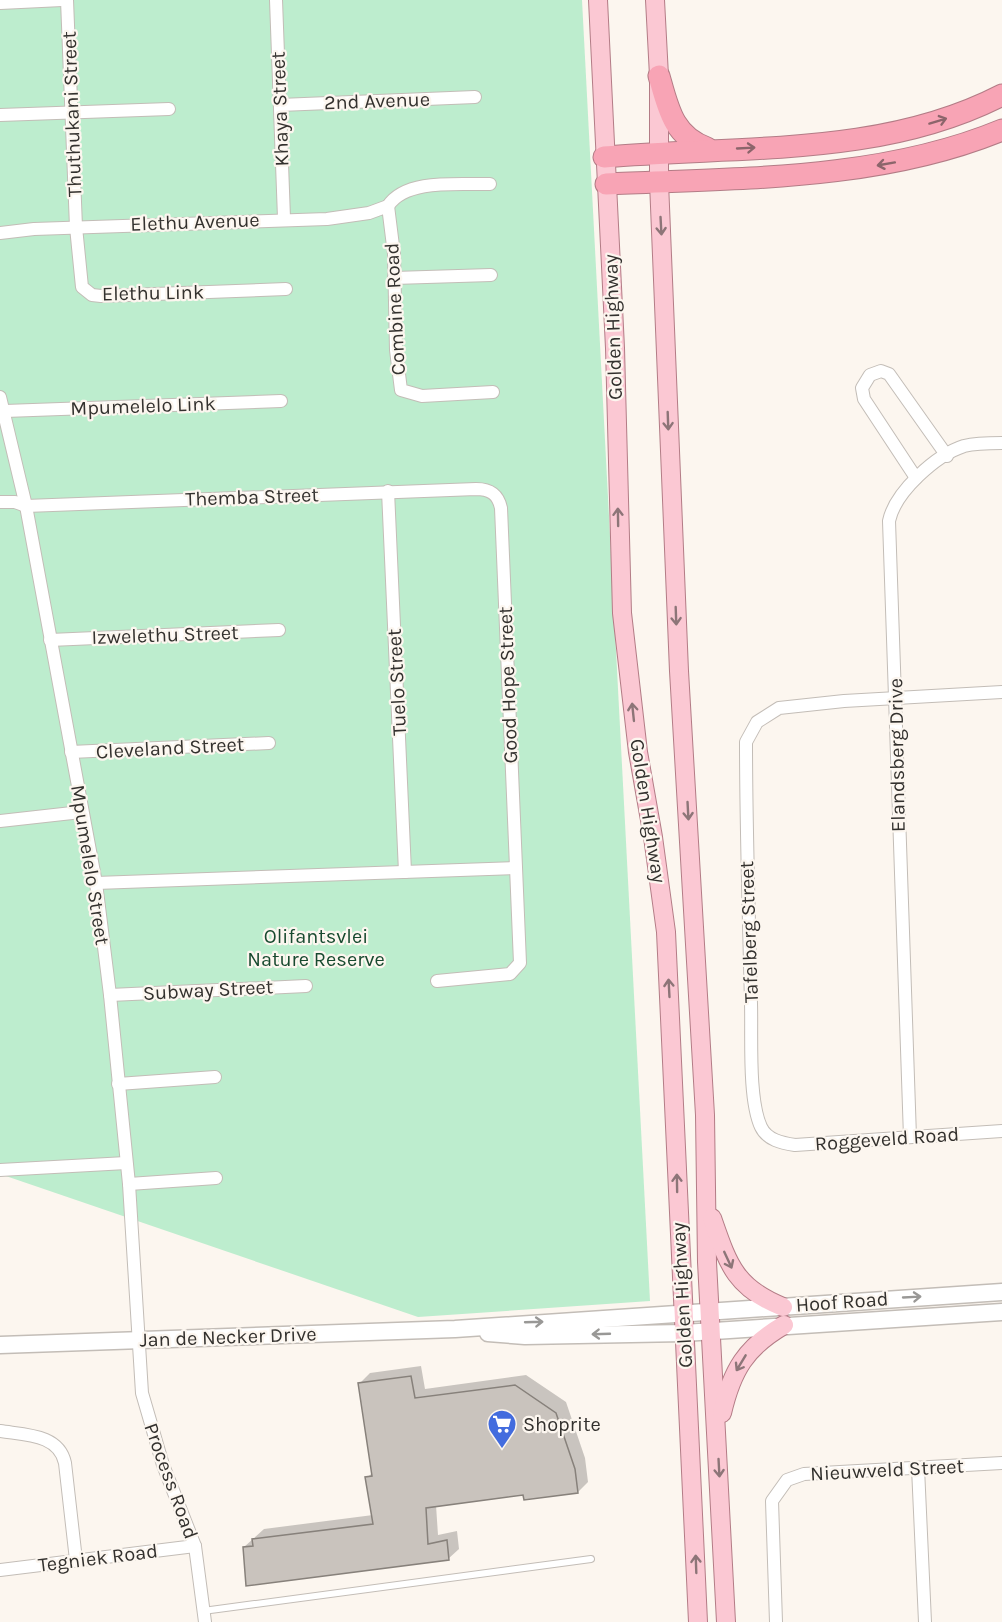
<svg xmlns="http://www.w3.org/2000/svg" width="1002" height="1622" viewBox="0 0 1002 1622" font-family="Karla,sans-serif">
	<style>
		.green { fill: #bdedce }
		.shadow { fill: #0003 }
		.building { fill: #c9c3bd; stroke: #87817b; stroke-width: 1.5 }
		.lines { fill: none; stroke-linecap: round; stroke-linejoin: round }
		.service-casing { stroke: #c3bdb7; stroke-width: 8 }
		.minor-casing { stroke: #c3bdb7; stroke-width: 14 }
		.secondary-casing { stroke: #c3bdb7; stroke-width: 19 }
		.primary-casing { stroke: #b37c86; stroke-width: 20 }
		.motorway-casing { stroke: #b37c86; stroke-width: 23 }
		.service { stroke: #fff; stroke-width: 6 }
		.minor { stroke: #fff; stroke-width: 12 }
		.secondary { stroke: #fff; stroke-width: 16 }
		.primary { stroke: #fbc8d3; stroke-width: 18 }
		.motorway { stroke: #f8a4b5; stroke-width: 21 }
		.oneway { stroke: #8c656b }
		.oneway2 { stroke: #8d7578 }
		.oneway3 { stroke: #999896 }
		.labels { text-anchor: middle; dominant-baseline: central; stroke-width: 4.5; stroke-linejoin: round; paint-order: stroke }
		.street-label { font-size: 20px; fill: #33312e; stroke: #fcf6ef }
		.park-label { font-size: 20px; fill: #174a2f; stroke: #fcf6ef }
		.poi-label { font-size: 20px; fill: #33312e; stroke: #fcf6ef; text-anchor: start }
	</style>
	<rect width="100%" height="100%" fill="#fcf6ef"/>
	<polygon class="green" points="0,0 582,0 650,1301 418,1317 0,1174"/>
	<polygon class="shadow" points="421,1366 425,1389 526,1375 566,1402 585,1458 588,1482 578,1492 524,1493 436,1505 438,1535 457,1531 459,1549 448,1559 244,1547 264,1529 373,1515 367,1478 373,1472 360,1383 370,1373"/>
	<polygon class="building" points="411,1376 415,1398 515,1385 556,1413 575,1469 578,1493 524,1500 523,1495 426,1508 428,1544 447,1540 449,1560 246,1586 243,1547 253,1546 252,1539 373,1524 365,1477 372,1476 358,1383"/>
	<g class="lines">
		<g class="service-casing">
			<polyline id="service" points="203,1611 591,1559"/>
		</g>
		<g class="minor-casing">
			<g id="minor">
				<polyline points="67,0 76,227 82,287 92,295 101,296 286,289"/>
				<polyline points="276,0 284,218"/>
				<polyline points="0,3 62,0"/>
				<polyline points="280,105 475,97"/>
				<polyline points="0,115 169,109"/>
				<polyline points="388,206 394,254 396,350 401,390 422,396 493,392"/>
				<path d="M388 206C406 178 460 185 490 184"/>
				<polyline points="0,233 34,229 327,219 369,213 388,206"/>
				<polyline points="394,278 491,275"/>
				<polyline points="0,397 26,506 96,883 110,995 129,1184 142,1393 163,1465 195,1546 205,1622"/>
				<polyline points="5,411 281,401"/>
				<polyline points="916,478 864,399 862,388 870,375 881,371 889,374 947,456"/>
				<polyline points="388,491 405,872"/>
				<path d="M0 502H15L26 506 476 489C490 489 498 494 501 508L520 963 510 974 437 981"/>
				<polyline points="50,640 279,630"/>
				<path d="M1002 692 844 701 779 708 757 722 746 742C746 829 749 916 751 1004 752 1035 748 1099 761 1127 767 1140 782 1143 795 1145L1002 1131"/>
				<polyline points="71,752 269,743"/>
				<polyline points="0,821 81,812"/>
				<polyline points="96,883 515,868"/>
				<polyline points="110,995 306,986"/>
				<polyline points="118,1084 215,1077"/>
				<path d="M910 1137 889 521C895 492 936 455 964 446 976 443 990 443 1002 443"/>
				<polyline points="0,1170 126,1163"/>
				<polyline points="129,1184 216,1178"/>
				<path d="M0 1431C25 1435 59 1434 65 1463L76 1560"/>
				<polyline points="918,1468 925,1622"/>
				<polyline points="0,1570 195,1546"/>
				<polyline points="776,1622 772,1501 787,1480 804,1474 1002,1463"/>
			</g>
		</g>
		<g class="secondary-casing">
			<g id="secondary">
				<polyline points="488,1333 525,1336 684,1333 1002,1312"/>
				<polyline points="0,1345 455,1329 1002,1292"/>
			</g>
		</g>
		<g class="primary-casing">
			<g id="primary">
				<polyline points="598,0 615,348 622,613 638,752 653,837 666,932 698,1622"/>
				<polyline points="655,0 659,76 659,182 679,671 705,1115 707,1262 726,1622"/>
				<path d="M712 1218C728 1264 735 1288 783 1307"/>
				<path d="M722 1413C732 1370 746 1347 784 1325"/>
			</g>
		</g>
		<g class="motorway-casing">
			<g id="motorway">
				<path d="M659 76C668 108 673 136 707 148"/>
				<path d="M604 157C737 145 880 158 1002 95"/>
				<path d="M606 184C737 178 879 181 1002 130"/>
			</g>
		</g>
		<use href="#service" class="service"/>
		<use href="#minor" class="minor"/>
		<use href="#secondary" class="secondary"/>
		<use href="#primary" class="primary"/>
		<use href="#motorway" class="motorway"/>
	</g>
	<defs><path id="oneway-shaft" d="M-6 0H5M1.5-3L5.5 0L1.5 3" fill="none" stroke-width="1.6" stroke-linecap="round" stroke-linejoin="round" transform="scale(1.5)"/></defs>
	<g class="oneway">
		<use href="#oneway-shaft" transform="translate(938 121) rotate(-17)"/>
		<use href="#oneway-shaft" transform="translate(746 148) rotate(-3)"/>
		<use href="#oneway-shaft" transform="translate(886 164) rotate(170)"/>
	</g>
	<g class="oneway2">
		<use href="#oneway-shaft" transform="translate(661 226) rotate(87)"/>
		<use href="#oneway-shaft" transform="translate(668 421) rotate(88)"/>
		<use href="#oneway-shaft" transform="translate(618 517) rotate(-91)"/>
		<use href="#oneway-shaft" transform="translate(676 616) rotate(88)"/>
		<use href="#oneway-shaft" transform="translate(633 712) rotate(-96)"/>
		<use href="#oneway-shaft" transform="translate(688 811) rotate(87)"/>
		<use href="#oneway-shaft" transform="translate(669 988) rotate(-93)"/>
		<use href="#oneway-shaft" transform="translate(677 1183) rotate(-91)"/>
		<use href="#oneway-shaft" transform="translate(728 1260) rotate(65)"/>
		<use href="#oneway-shaft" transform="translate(741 1363) rotate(121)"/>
		<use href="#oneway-shaft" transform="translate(719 1468) rotate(87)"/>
		<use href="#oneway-shaft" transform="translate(696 1564) rotate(-92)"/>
	</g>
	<g class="oneway3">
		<use href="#oneway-shaft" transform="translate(912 1297) rotate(-3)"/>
		<use href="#oneway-shaft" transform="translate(534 1322) rotate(-2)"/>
		<use href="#oneway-shaft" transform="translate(601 1334) rotate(178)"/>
	</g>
	<defs>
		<g id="supermarket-pin" transform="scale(1.5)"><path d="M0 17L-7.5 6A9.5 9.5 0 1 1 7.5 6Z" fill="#436cde" stroke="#fcf6ef"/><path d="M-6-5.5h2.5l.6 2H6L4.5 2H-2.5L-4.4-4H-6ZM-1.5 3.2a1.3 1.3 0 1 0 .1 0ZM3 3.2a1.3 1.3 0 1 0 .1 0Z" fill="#fff"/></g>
	</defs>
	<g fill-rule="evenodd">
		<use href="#supermarket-pin" x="502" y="1424"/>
	</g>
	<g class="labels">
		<g class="street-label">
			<text transform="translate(377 101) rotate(-2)">2nd Avenue</text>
			<text transform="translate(280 109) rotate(-92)">Khaya Street</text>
			<text transform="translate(72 114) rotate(-92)">Thuthukani Street</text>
			<text transform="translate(195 222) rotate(-2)">Elethu Avenue</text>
			<text transform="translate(153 293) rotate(-1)">Elethu Link</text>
			<text transform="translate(395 309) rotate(-93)">Combine Road</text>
			<text transform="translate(613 327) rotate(-92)">Golden Highway</text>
			<text transform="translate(143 406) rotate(-2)">Mpumelelo Link</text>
			<text transform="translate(252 497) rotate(-2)">Themba Street</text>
			<text transform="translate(165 635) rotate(-2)">Izwelethu Street</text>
			<text transform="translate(397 682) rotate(-93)">Tuelo Street</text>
			<text transform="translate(508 685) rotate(-92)">Good Hope Street</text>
			<text transform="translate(170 748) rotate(-3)">Cleveland Street</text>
			<text transform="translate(897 755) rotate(-91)">Elandsberg Drive</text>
			<text transform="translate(648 811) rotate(81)">Golden Highway</text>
			<text transform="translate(90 865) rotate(81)">Mpumelelo Street</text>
			<text transform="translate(749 932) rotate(-92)">Tafelberg Street</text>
			<text transform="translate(208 990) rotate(-3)">Subway Street</text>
			<text transform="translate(887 1139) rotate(-4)">Roggeveld Road</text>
			<text transform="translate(682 1295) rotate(-93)">Golden Highway</text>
			<text transform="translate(842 1302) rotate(-4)">Hoof Road</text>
			<text transform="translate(228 1337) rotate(-2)">Jan de Necker Drive</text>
			<text transform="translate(887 1470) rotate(-3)">Nieuwveld Street</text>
			<text transform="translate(171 1481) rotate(70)">Process Road</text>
			<text transform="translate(98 1558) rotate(-7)">Tegniek Road</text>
		</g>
		<g class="park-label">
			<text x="316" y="936">Olifantsvlei<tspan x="316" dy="23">Nature Reserve</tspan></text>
		</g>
		<g class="poi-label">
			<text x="523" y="1424">Shoprite</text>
		</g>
	</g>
</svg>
